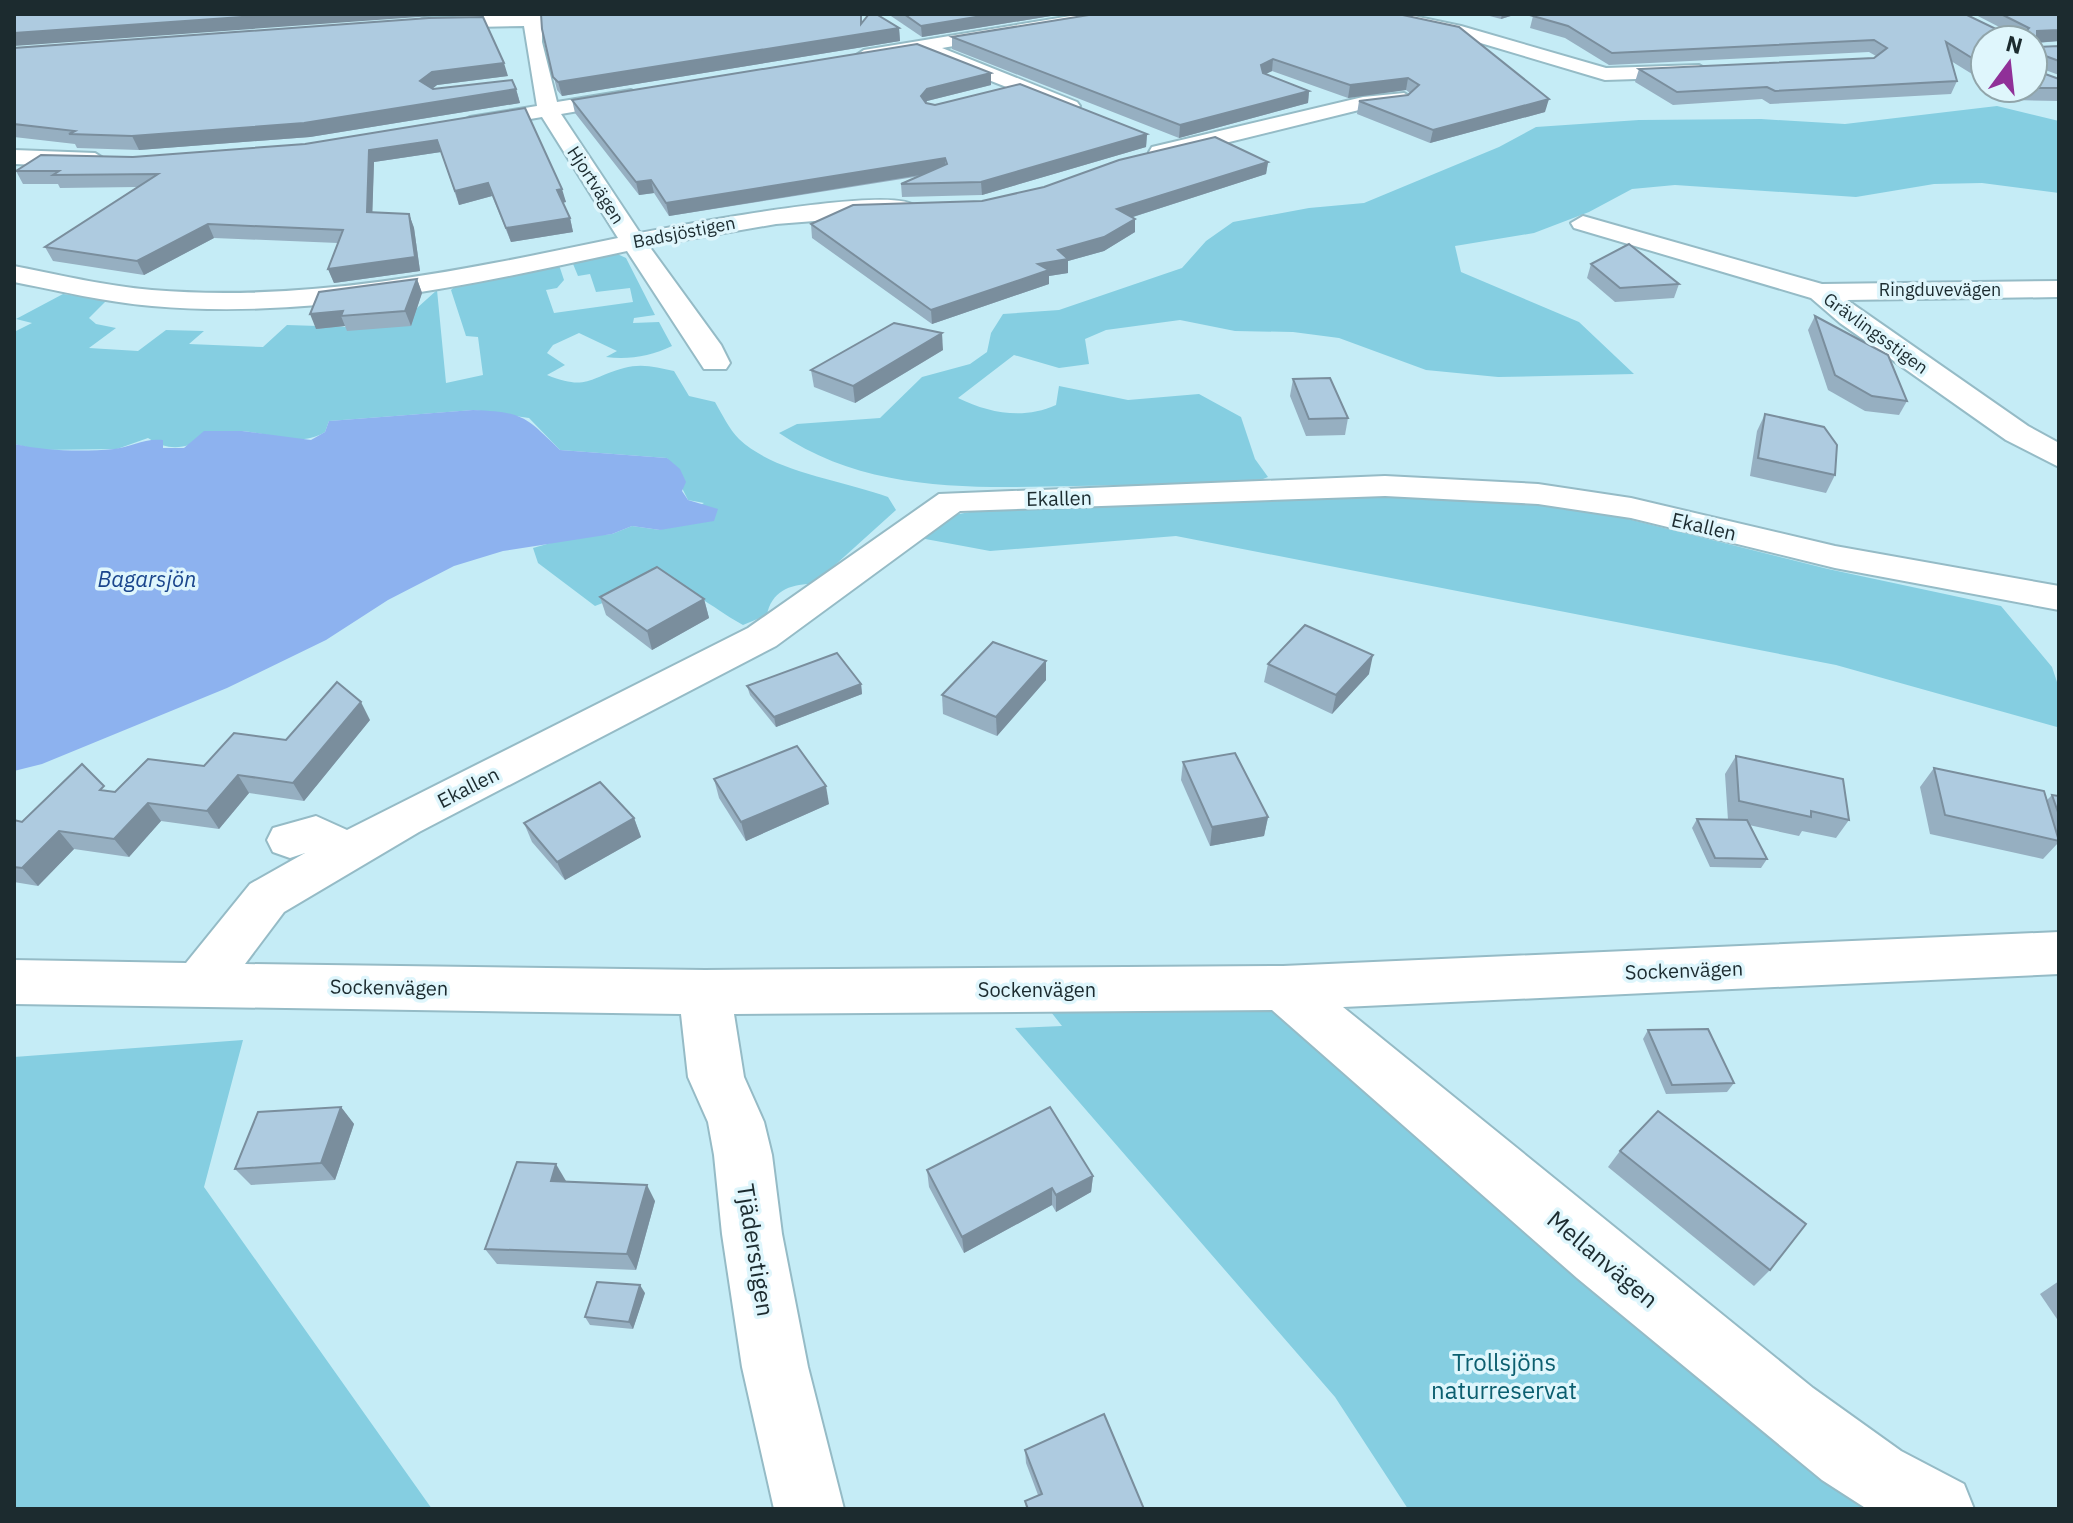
<svg xmlns="http://www.w3.org/2000/svg" width="2073" height="1523" viewBox="0 0 2073 1523" font-family="'IBM Plex Sans',sans-serif">
	<style>
		.green { fill: #85cee1 }
		.water { fill: #8db2ef }
		.lines { fill: none; stroke-linecap: round; stroke-linejoin: round }
		.minor-casing { stroke: #95bbc6; stroke-width: 4 }
		.minor { fill: #fff; fill-rule: evenodd }
		.wall { fill: #96afc1 }
		.shaded-wall { fill: #7a8e9d }
		.building { fill: #aecbe0; stroke: #7a8e9d; stroke-width: 2 }
		.labels { text-anchor: middle; dominant-baseline: central; stroke-width: 7; stroke-linejoin: round; paint-order: stroke }
		.far-street-label { font-size: 18px; fill: #1c2b2f; stroke: #dff6fc }
		.street-label { font-size: 20px; fill: #1c2b2f; stroke: #dff6fc }
		.water-label { font-size: 22px; font-style: italic; fill: #1a458c; stroke: #dff6fc }
		.near-street-label { font-size: 24px; fill: #1c2b2f; stroke: #dff6fc }
		.near-park-label { font-size: 24px; fill: #0c5f70; stroke: #dff6fc }
	</style>
	<rect width="100%" height="100%" fill="#c5ecf6"/>
	<g class="green">
		<path d="M1997 106 2059 121V193L1982 183 1934 184 1856 197 1675 185 1632 189 1589 212 1534 233 1455 246 1461 272 1579 322 1634 374 1498 377 1426 370 1339 338 1293 332 1235 331 1180 320 1106 330 1085 339 1089 364 1059 368 1014 355 958 398C989 413 1023 420 1056 405L1059 386 1128 400 1199 394 1241 417 1255 459 1268 477 1253 483C1194 484 1134 485 1075 486 974 488 867 493 779 433L797 424 880 418 922 377 970 364 987 352 991 333 1003 314 1059 310 1182 268 1206 241 1233 222 1309 208 1364 203 1499 147 1536 127 1639 120 1761 119 1845 124Z"/>
		<path d="M613 252 626 258 655 315 634 318 633 323 659 322 672 346C651 356 629 360 606 357L617 351 579 333 553 345 547 353 565 365 547 375C587 391 588 378 624 368 641 363 657 367 674 371L689 396 715 402C722 414 729 429 739 439 775 473 843 480 888 497L896 510 814 584C792 583 771 591 767 615L743 625C723 615 679 579 660 582 639 585 615 599 595 606L538 563 533 548 568 538 612 534 632 526 660 530 704 503 688 500 667 458 560 450 529 418 474 410 329 421 325 432C298 448 271 433 241 431 203 429 186 463 148 438L117 449 39 450 14 444V332L32 323 16 319 63 294 107 300 89 318 96 324 116 328 89 348 138 351 166 330 204 331 189 344 263 347 287 325 349 327 417 308 437 290 446 383 483 375 478 337 466 336 451 290 459 283 558 262 564 280 557 288 546 290 554 313 633 302 630 288 596 292 590 274 578 276 571 259Z"/>
		<polygon points="1374,497 1539,501 1596,511 1828,569 2001,606 2052,667 2059,688 2057,727 1836,665 1176,536 990,551 920,538 944,517 1000,506"/>
		<polygon points="1274,1007 1881,1509 1408,1509 1335,1397 1015,1028 1062,1026 1051,1012"/>
		<polygon points="243,1040 204,1187 432,1509 14,1509 14,1057"/>
	</g>
	<path class="water" d="M473 410C523 412 525 416 560 450L667 458 680 469 686 482 682 491 688 500 718 509 714 521 660 530 632 526 612 534 503 551 454 566 388 600 326 640 227 688 42 764 14 771V444C46 451 82 452 114 449 132 447 143 438 163 440V448H184L204 431H242L311 440 325 432 329 421Z"/>
	<g class="lines">
		<g class="minor-casing">
			<g id="minor">
				<path d="M542 14V42L557 102 631 90 641 96 631 102 561 114 640 233C676 226 900 183 916 207L904 214 776 224 649 246 721 345 730 363 726 369H704L627 251C470 285 313 320 152 306 105 302 60 291 14 282V266C60 275 106 286 152 290 310 303 464 270 618 238L542 117 470 129 459 123 470 117 537 106 524 26 424 28 415 23 424 18Z"/>
				<polygon points="1083,14 1123,14 1114,19 942,48 1077,102 1080,106 1070,112 930,57 929,51 864,62 855,56 864,50"/>
				<polygon points="1370,14 1404,14 1461,26 1606,68 1699,65 1709,71 1699,77 1605,80 1457,36 1373,18"/>
				<polygon points="1404,93 1414,99 1411,103 1363,109 1160,159 1149,152 1152,147 1363,97"/>
				<polygon points="14,150 95,153 106,160 95,167 14,164"/>
				<polygon points="1583,216 1822,284 2059,281 2059,297 1847,300 2028,426 2059,443 2059,467 2006,440 1840,323 1811,298 1574,228 1571,223"/>
				<polygon points="1385,476 1538,484 1631,498 1835,546 2059,586 2059,610 1835,568 1631,518 1538,504 1385,496 960,511 776,646 419,832 284,912 245,964 705,970 1283,966 2059,932 2059,974 1343,1007 1813,1388 1901,1451 1964,1484 1974,1509 1867,1509 1822,1480 1577,1278 1272,1010 734,1014 744,1077 764,1122 772,1155 782,1234 808,1367 844,1509 774,1509 742,1367 722,1234 714,1155 708,1122 688,1077 681,1014 14,1004 14,960 186,963 250,884 305,853 290,858 273,852 267,840 273,828 316,816 347,830 748,628 939,494"/>
			</g>
		</g>
		<use href="#minor" class="minor"/>
	</g>
	<g class="wall">
		<polygon points="541,14 862,14 862,23 899,28 900,41 562,96 557,90 542,29"/>
		<polygon points="888,14 1063,14 922,37"/>
		<polygon points="1398,14 1545,112 1430,143 1357,114 1359,101 1408,95 1410,93 1406,90 1348,98 1272,71 1266,74 1309,91 1308,103 1179,138 952,49 952,37"/>
		<polygon points="1482,14 1517,14 1501,19"/>
		<polygon points="1974,14 2059,14 2059,41 2037,43 2037,47 2059,46 2059,75 2037,67 2037,71 2059,79 2059,101 2014,100 1995,88 2033,88 1985,40 1985,82 1951,61 1957,81 1951,94 1770,104 1762,99 1673,105 1635,82 1639,69 1874,58 1876,56 1869,52 1609,65 1565,38 1530,28 1533,16 2007,31"/>
		<polygon points="14,48 508,76 437,85 432,89 516,89 520,103 310,137 139,150 77,148 75,144 14,137"/>
		<polygon points="991,85 927,101 926,103 1147,134 1146,147 982,195 902,197 901,184 921,176 669,216 654,193 639,195 575,113 572,100"/>
		<polygon points="525,108 566,202 563,203 570,218 573,232 511,242 492,196 459,205 441,152 374,162 372,212 409,214 414,228 420,271 334,283 328,269 338,243 214,238 144,275 53,261 45,247 137,187 60,188 58,184 23,184 16,171 133,157 305,144"/>
		<polygon points="1268,162 1266,174 1133,217 1135,219 1135,232 1104,251 1068,261 1068,273 1049,276 1049,284 932,324 812,238 811,224"/>
		<polygon points="1591,264 1679,284 1674,298 1615,302 1587,278"/>
		<polygon points="417,279 422,293 411,326 347,331 345,326 316,329"/>
		<polygon points="1815,316 1907,401 1899,415 1865,411 1828,390 1808,330"/>
		<polygon points="943,350 855,403 814,387 811,370"/>
		<polygon points="1293,379 1348,418 1345,435 1306,436 1290,396"/>
		<polygon points="1765,414 1835,475 1826,493 1750,476 1757,431"/>
		<polygon points="600,597 704,599 709,618 652,650 606,615"/>
		<polygon points="1046,661 1046,680 997,736 943,714 942,695"/>
		<polygon points="1268,664 1369,674 1332,714 1264,682"/>
		<polygon points="861,684 862,694 776,727 750,695 747,686"/>
		<polygon points="370,720 304,801 249,793 219,829 161,821 129,857 74,849 38,886 14,882 14,820 22,822 286,740"/>
		<polygon points="1736,756 1849,820 1836,838 1802,831 1799,836 1749,825 1767,859 1761,868 1710,867 1692,828 1697,819 1728,820 1725,774"/>
		<polygon points="1183,762 1268,817 1264,836 1210,846 1181,780"/>
		<polygon points="1934,768 2047,800 2052,795 2059,796 2059,845 2058,843 2043,859 1930,834 1920,787"/>
		<polygon points="714,779 829,804 746,841 719,798"/>
		<polygon points="634,818 641,837 565,880 532,842 524,823"/>
		<polygon points="1648,1030 1734,1083 1727,1092 1666,1094 1643,1039"/>
		<polygon points="341,1107 354,1124 335,1180 251,1185 235,1169"/>
		<polygon points="1620,1151 1770,1270 1754,1286 1608,1167"/>
		<polygon points="927,1170 1093,1176 1091,1192 1056,1212 1052,1205 964,1253 929,1187"/>
		<polygon points="566,1182 655,1201 636,1270 497,1264 485,1249"/>
		<polygon points="2059,1281 2059,1322 2040,1294"/>
		<polygon points="645,1293 633,1329 590,1325 585,1317"/>
		<polygon points="1025,1450 1144,1509 1026,1509 1025,1501 1038,1495 1026,1463"/>
	</g>
	<g class="shaded-wall">
		<polygon points="283,14 461,14 14,46 14,33"/>
		<polygon points="861,14 862,14 862,34 899,28 900,41 562,96 558,82"/>
		<polygon points="994,14 1063,14 922,37 921,26"/>
		<polygon points="1502,14 1517,14 1501,19"/>
		<polygon points="2059,30 2059,41 2033,43 2037,31"/>
		<polygon points="1273,59 1272,71 1259,77 1261,65"/>
		<polygon points="504,63 508,76 437,85 424,95 420,81 432,72"/>
		<polygon points="991,73 991,85 927,101 922,108 921,96 927,89"/>
		<polygon points="1408,78 1406,90 1348,98 1350,85"/>
		<polygon points="516,89 520,103 310,137 139,150 132,136"/>
		<polygon points="1309,91 1308,103 1179,138 1180,125"/>
		<polygon points="1549,99 1545,112 1430,143 1433,130"/>
		<polygon points="1147,134 1146,147 982,195 981,182"/>
		<polygon points="437,140 441,152 374,162 372,225 367,212 369,150"/>
		<polygon points="945,158 945,171 669,216 666,203"/>
		<polygon points="1268,162 1266,174 1117,222 1117,209"/>
		<polygon points="651,180 654,193 639,195 636,182"/>
		<polygon points="488,183 492,196 459,205 455,191"/>
		<polygon points="562,189 566,202 560,203 557,190"/>
		<polygon points="409,214 414,228 420,271 334,283 328,269"/>
		<polygon points="570,218 573,232 511,242 506,228"/>
		<polygon points="1135,219 1135,232 1104,251 1068,261 1068,273 1049,276 1049,284 932,324 931,310 1038,264 1058,250"/>
		<polygon points="208,224 214,238 144,275 137,261"/>
		<polygon points="417,279 422,293 411,326 405,311"/>
		<polygon points="343,311 341,316 345,326 316,329 310,314"/>
		<polygon points="942,333 943,350 855,403 853,386"/>
		<polygon points="704,599 709,618 652,650 647,631"/>
		<polygon points="1373,655 1369,674 1332,714 1336,695"/>
		<polygon points="1046,661 1046,680 997,736 996,717"/>
		<polygon points="861,684 862,694 776,727 774,717"/>
		<polygon points="361,702 370,720 304,801 293,783"/>
		<polygon points="238,775 249,793 219,829 207,811"/>
		<polygon points="826,786 829,804 746,841 741,822"/>
		<polygon points="148,803 161,821 129,857 114,839"/>
		<polygon points="1268,817 1264,836 1210,846 1212,827"/>
		<polygon points="634,818 641,837 565,880 557,862"/>
		<polygon points="59,831 74,849 38,886 22,868"/>
		<polygon points="341,1107 354,1124 335,1180 321,1163"/>
		<polygon points="556,1164 566,1181 551,1181"/>
		<polygon points="1093,1176 1091,1192 1056,1212 1056,1195"/>
		<polygon points="647,1185 655,1201 636,1270 627,1254"/>
		<polygon points="1052,1188 1052,1205 964,1253 962,1237"/>
		<polygon points="640,1285 645,1293 633,1329 629,1322"/>
	</g>
	<g class="building">
		<polygon points="14,14 283,14 14,33"/>
		<polygon points="541,14 861,14 861,24 869,14 876,14 899,28 558,82 553,77 542,29"/>
		<polygon points="904,14 994,14 921,26"/>
		<polygon points="1095,14 1398,14 1459,27 1549,99 1433,130 1359,101 1408,95 1419,85 1408,78 1350,85 1273,59 1261,65 1263,73 1309,91 1180,125 952,37"/>
		<polygon points="1540,14 1965,14 2000,31 2026,31 2029,28 2001,14 2059,14 2059,30 2037,31 2037,47 2059,46 2059,61 2040,54 2036,57 2037,71 2059,79 2059,88 2033,88 2033,40 1985,40 1985,66 1946,42 1957,81 1775,91 1767,87 1677,92 1639,69 1874,58 1887,48 1874,40 1612,53 1568,26 1533,16"/>
		<polygon points="483,17 504,63 432,72 420,81 433,89 512,80 516,89 304,123 132,136 69,134 75,131 14,124 14,48 429,18"/>
		<polygon points="917,44 991,73 927,89 921,96 926,103 935,105 1020,84 1147,134 981,182 901,184 947,164 945,158 666,203 651,180 636,182 572,100"/>
		<polygon points="525,108 562,189 557,190 570,218 506,228 488,183 455,191 437,140 369,150 367,212 409,214 415,257 328,269 343,230 208,224 137,261 45,247 158,174 53,175 59,171 16,171 41,155 133,157 305,144"/>
		<polygon points="1215,137 1268,162 1117,209 1135,219 1104,237 1058,250 1068,259 1038,264 1049,270 931,310 811,224 853,205 982,201 1044,187 1119,160"/>
		<polygon points="1629,244 1679,284 1620,288 1591,264"/>
		<polygon points="417,279 405,311 341,316 343,311 310,314 319,292"/>
		<polygon points="1815,316 1888,355 1907,401 1872,396 1835,375"/>
		<polygon points="894,323 942,333 853,386 811,370"/>
		<polygon points="1330,378 1348,418 1309,419 1293,379"/>
		<polygon points="1765,414 1824,427 1837,445 1835,475 1758,458"/>
		<polygon points="657,567 704,599 647,631 600,597"/>
		<polygon points="1305,625 1373,655 1336,695 1268,664"/>
		<polygon points="993,642 1046,661 996,717 942,695"/>
		<polygon points="837,653 861,684 774,717 747,686"/>
		<polygon points="337,682 361,702 293,783 238,775 207,811 148,803 114,839 59,831 22,868 14,867 14,820 22,822 82,764 104,786 100,790 115,792 148,759 204,766 234,733 286,740"/>
		<polygon points="797,746 826,786 741,822 714,779"/>
		<polygon points="1235,753 1268,817 1212,827 1183,762"/>
		<polygon points="1736,756 1843,779 1849,820 1811,811 1811,817 1739,801"/>
		<polygon points="1934,768 2044,791 2059,841 1945,815"/>
		<polygon points="600,782 634,818 557,862 524,823"/>
		<polygon points="2052,795 2059,796 2059,815"/>
		<polygon points="1697,819 1747,820 1767,859 1715,858"/>
		<polygon points="1708,1029 1734,1083 1672,1085 1648,1030"/>
		<polygon points="341,1107 321,1163 235,1169 258,1112"/>
		<polygon points="1050,1107 1093,1176 1056,1195 1052,1188 962,1237 927,1170"/>
		<polygon points="1658,1111 1806,1224 1770,1270 1620,1151"/>
		<polygon points="517,1162 556,1164 551,1181 647,1185 627,1254 485,1249"/>
		<polygon points="597,1282 640,1285 629,1322 585,1317"/>
		<polygon points="1104,1414 1144,1509 1028,1509 1025,1501 1042,1494 1025,1450"/>
	</g>
	<g class="labels">
		<g class="far-street-label">
			<text transform="translate(596 185) rotate(57)">Hjortvägen</text>
			<text transform="translate(684 232) rotate(-11)">Badsjöstigen</text>
			<text x="1940" y="289">Ringduvevägen</text>
			<text transform="translate(1876 333) rotate(36)">Grävlingsstigen</text>
		</g>
		<g class="street-label">
			<text transform="translate(1059 498) rotate(-1)">Ekallen</text>
			<text transform="translate(1704 526) rotate(13)">Ekallen</text>
			<text transform="translate(468 787) rotate(-27)">Ekallen</text>
			<text transform="translate(1684 970) rotate(-2)">Sockenvägen</text>
			<text transform="translate(389 987) rotate(1)">Sockenvägen</text>
			<text x="1037" y="989">Sockenvägen</text>
		</g>
		<g class="water-label">
			<text x="147" y="578">Bagarsjön</text>
		</g>
		<g class="near-street-label">
			<text transform="translate(756 1250) rotate(81)">Tjäderstigen</text>
			<text transform="translate(1603 1259) rotate(40)">Mellanvägen</text>
		</g>
		<g class="near-park-label">
			<text x="1504" y="1362">Trollsjöns<tspan x="1504" dy="28">naturreservat</tspan></text>
		</g>
	</g>
	<rect width="2073" height="1523" fill="none" stroke="#1c2b2f" stroke-width="32"/>
	<g transform="translate(2009 64) rotate(15)"><circle r="38" fill="#dff6fc" stroke="#91a5aa" stroke-width="2"/>
	<path d="M0-6L14 30L0 20L-14 30Z" fill="#903098"/>
	<text y="-12" font-size="22" font-weight="bold" text-anchor="middle" fill="#1c2b2f">N</text>
	</g>
</svg>
